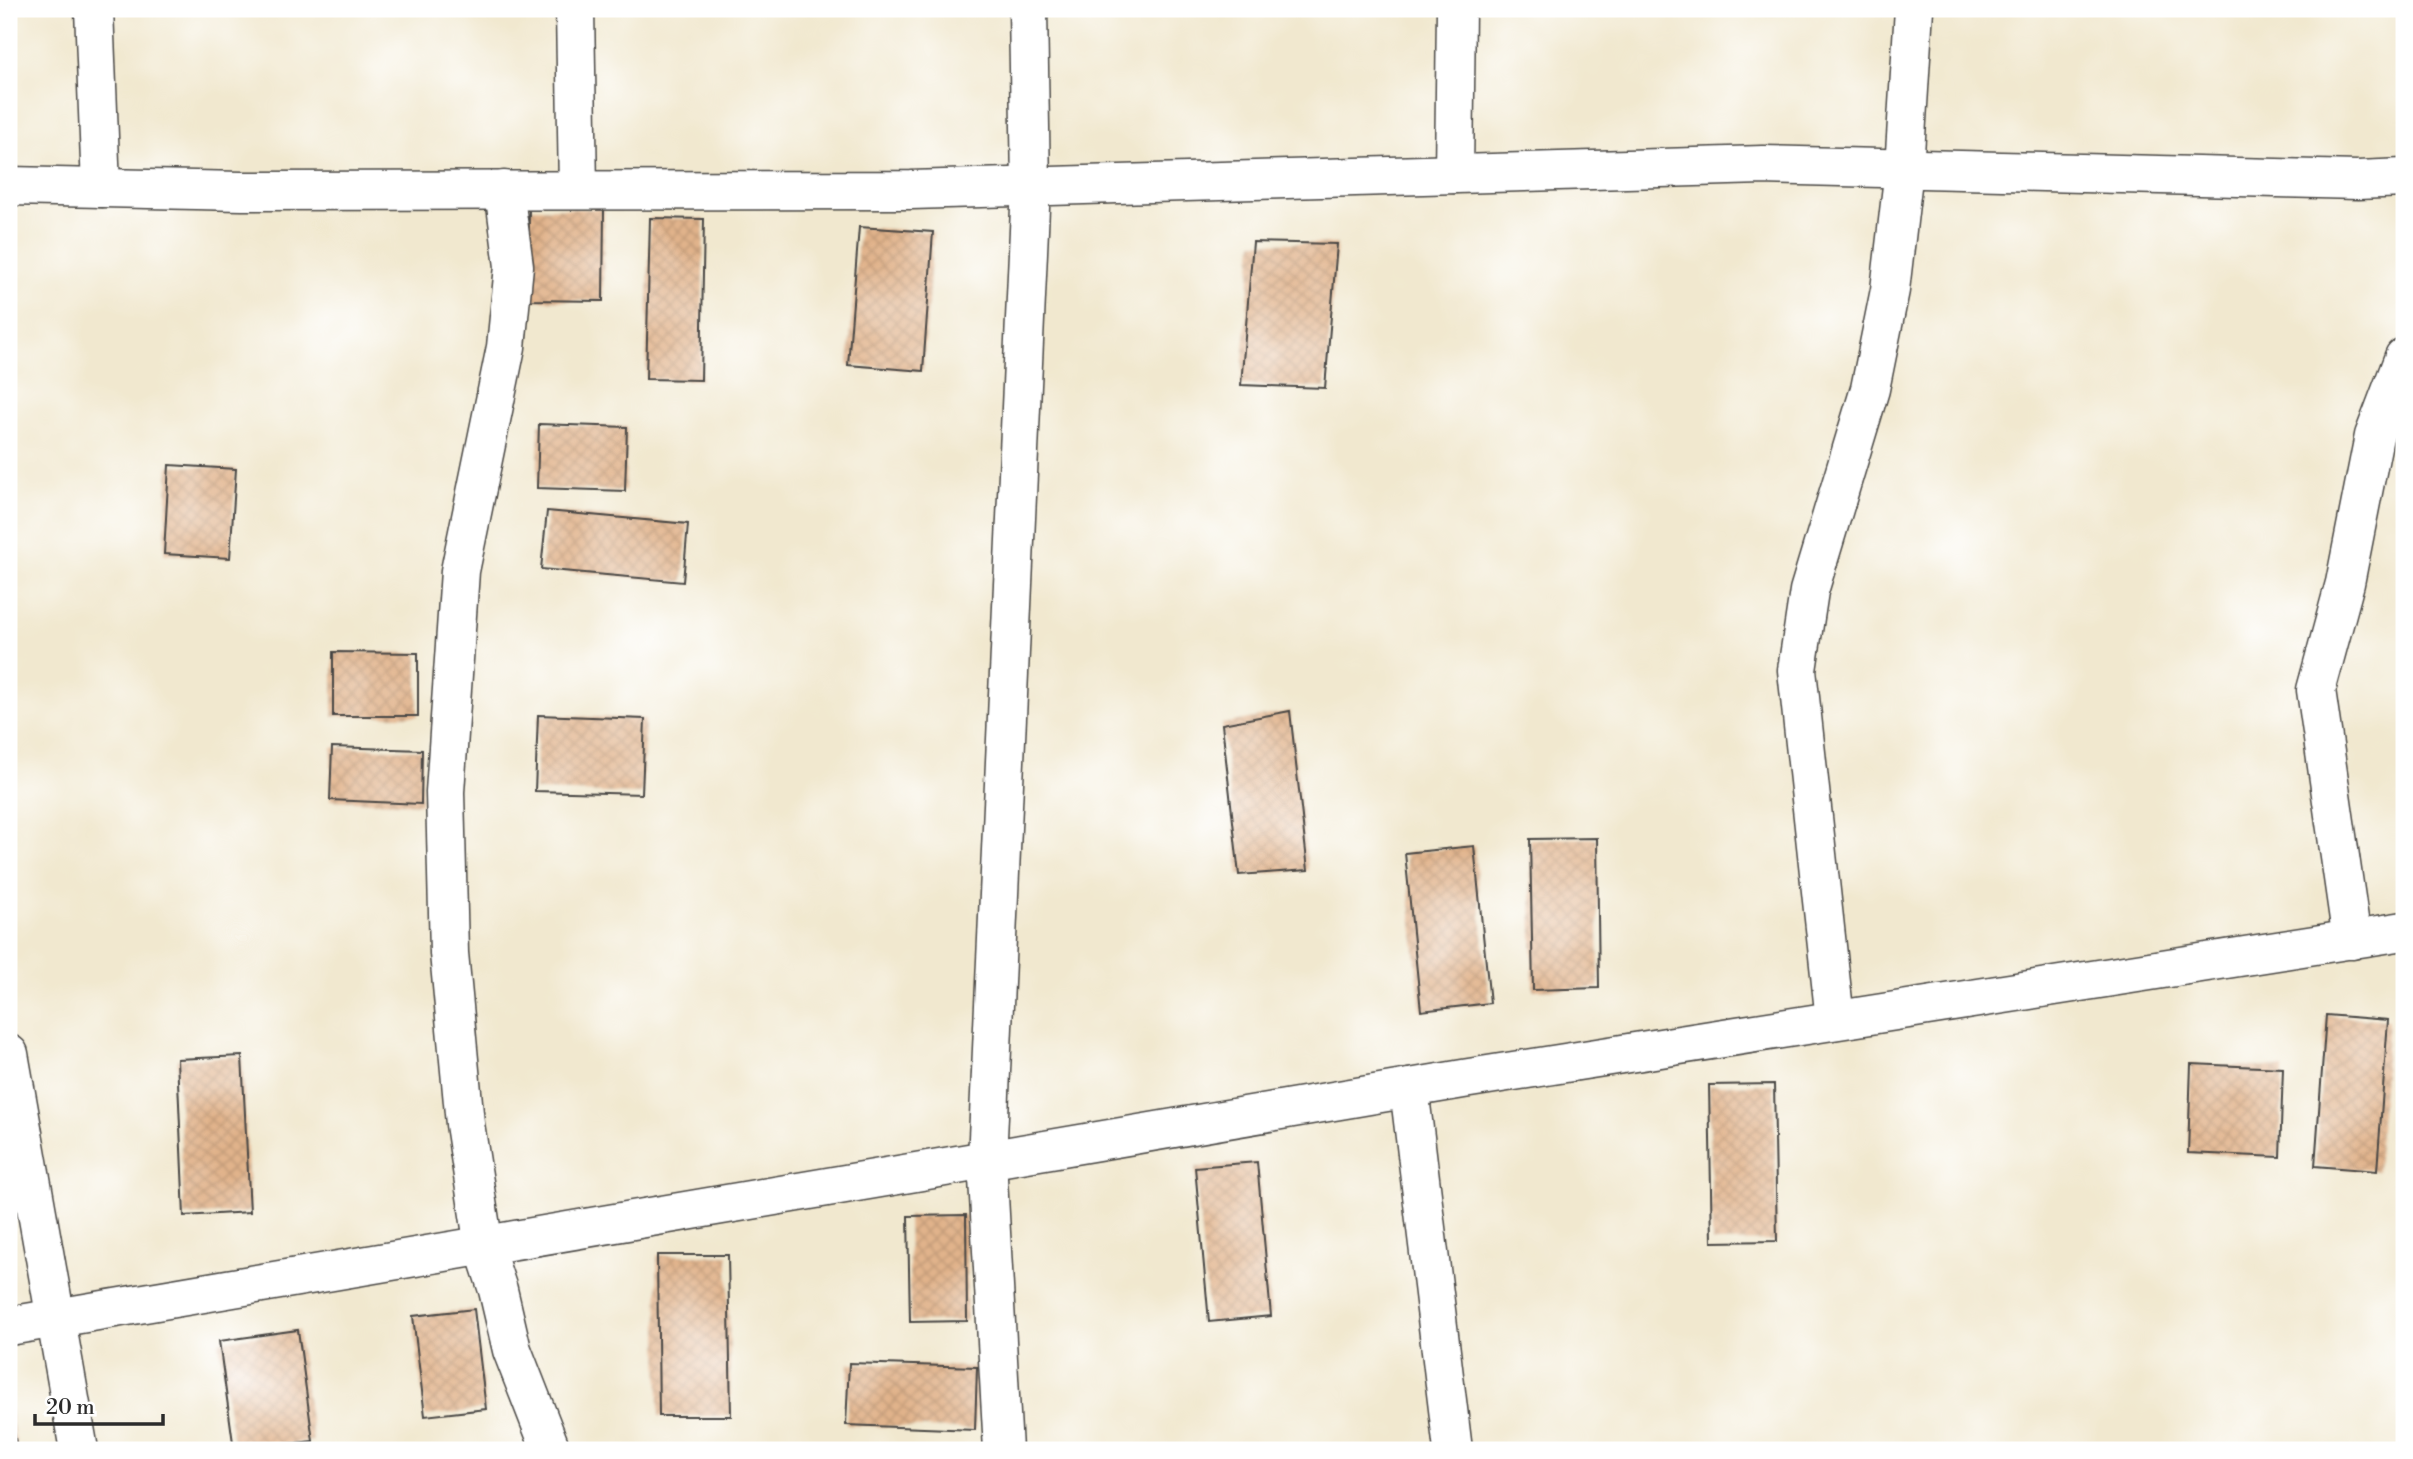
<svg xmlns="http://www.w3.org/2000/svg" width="2413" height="1459" viewBox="0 0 2413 1459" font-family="'Libre Bodoni',serif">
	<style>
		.building { fill: url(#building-cross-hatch) }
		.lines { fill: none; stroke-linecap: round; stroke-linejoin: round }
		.minor-casing { stroke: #494744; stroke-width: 41 }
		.minor { stroke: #fff; stroke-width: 38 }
	</style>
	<defs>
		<pattern id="building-cross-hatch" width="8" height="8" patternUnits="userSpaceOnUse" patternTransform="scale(1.75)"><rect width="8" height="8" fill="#e1b38b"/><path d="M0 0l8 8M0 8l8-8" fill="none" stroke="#c19a78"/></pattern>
	</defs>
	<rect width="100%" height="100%" fill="#fff"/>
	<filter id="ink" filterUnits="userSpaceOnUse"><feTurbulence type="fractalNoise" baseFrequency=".0143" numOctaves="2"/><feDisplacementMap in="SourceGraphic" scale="14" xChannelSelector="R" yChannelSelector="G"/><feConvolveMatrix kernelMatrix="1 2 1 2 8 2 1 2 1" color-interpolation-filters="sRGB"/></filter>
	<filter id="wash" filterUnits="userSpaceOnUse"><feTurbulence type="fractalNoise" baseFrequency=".00686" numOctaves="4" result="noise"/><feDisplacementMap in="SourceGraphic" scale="28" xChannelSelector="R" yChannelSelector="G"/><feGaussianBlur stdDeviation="1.57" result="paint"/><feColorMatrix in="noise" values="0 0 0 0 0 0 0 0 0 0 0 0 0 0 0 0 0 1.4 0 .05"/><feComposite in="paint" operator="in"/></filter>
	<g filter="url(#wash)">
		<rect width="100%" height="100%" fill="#f1e8cf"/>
		<g id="blocks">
			<g class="building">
				<polygon points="529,208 604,209 603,301 528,300"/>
				<polygon points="650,218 704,219 701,380 646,379"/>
				<polygon points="859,227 933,232 923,371 848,365"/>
				<polygon points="1253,242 1337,244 1325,388 1241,385"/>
				<polygon points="539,424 627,427 625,491 537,488"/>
				<polygon points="169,465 236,469 230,558 164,554"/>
				<polygon points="547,511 688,524 683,582 541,569"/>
				<polygon points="333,652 418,653 418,716 333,716"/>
				<polygon points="1290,711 1308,870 1239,875 1222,724"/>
				<polygon points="538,715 645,719 642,794 535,791"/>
				<polygon points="332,747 422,750 421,804 330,800"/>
				<polygon points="1597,838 1599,988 1533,990 1530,839"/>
				<polygon points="1474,846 1490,1003 1421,1011 1405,853"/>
				<polygon points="2326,1015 2388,1020 2377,1171 2315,1166"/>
				<polygon points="242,1056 250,1212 184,1216 177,1059"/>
				<polygon points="2191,1064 2283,1068 2280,1157 2188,1153"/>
				<polygon points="1774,1084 1777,1241 1712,1242 1709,1085"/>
				<polygon points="1257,1162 1271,1316 1209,1322 1195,1167"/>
				<polygon points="966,1215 967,1321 910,1322 908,1216"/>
				<polygon points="657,1255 728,1255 731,1416 659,1416"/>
				<polygon points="474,1309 486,1409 425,1416 413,1316"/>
				<polygon points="298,1330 313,1441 234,1450 219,1341"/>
				<polygon points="849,1363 977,1367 975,1430 846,1425"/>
				<polygon points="9,1407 10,1407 17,1450 9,1450"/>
			</g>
		</g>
	</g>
	<g filter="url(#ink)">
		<use href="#blocks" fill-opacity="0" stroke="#494744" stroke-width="2"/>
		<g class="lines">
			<g class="minor-casing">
				<g id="minor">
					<polyline points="94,9 101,188"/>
					<polyline points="575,9 578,190"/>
					<polyline points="1454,174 1456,9"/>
					<polyline points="9,186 242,191 911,190 1763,165 2358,180 2404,178"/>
					<polyline points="504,190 514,266 506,347 460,571 445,792 449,953 465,1124 484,1247 498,1290 512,1350 551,1450"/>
					<polyline points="2352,940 2316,690 2345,583 2374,436 2404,357"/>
					<polyline points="1835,1020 1797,670 1809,591 1870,389 1890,290 1904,169 1914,9"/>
					<polyline points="9,1054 79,1450"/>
					<polyline points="1409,1088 1453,1450"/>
					<polyline points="9,1326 1463,1079 2404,931"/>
					<polyline points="1003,1450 987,1160 1031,186 1028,9"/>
				</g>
			</g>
			<use href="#minor" class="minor"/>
		</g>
	</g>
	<rect width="2413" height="1459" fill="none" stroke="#fff" stroke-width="35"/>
	<path d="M35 1414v10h128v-10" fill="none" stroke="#2b2b2b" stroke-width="3.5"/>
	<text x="46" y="1414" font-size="21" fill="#2b2b2b" stroke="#ffffff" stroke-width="5" paint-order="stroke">20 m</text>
</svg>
